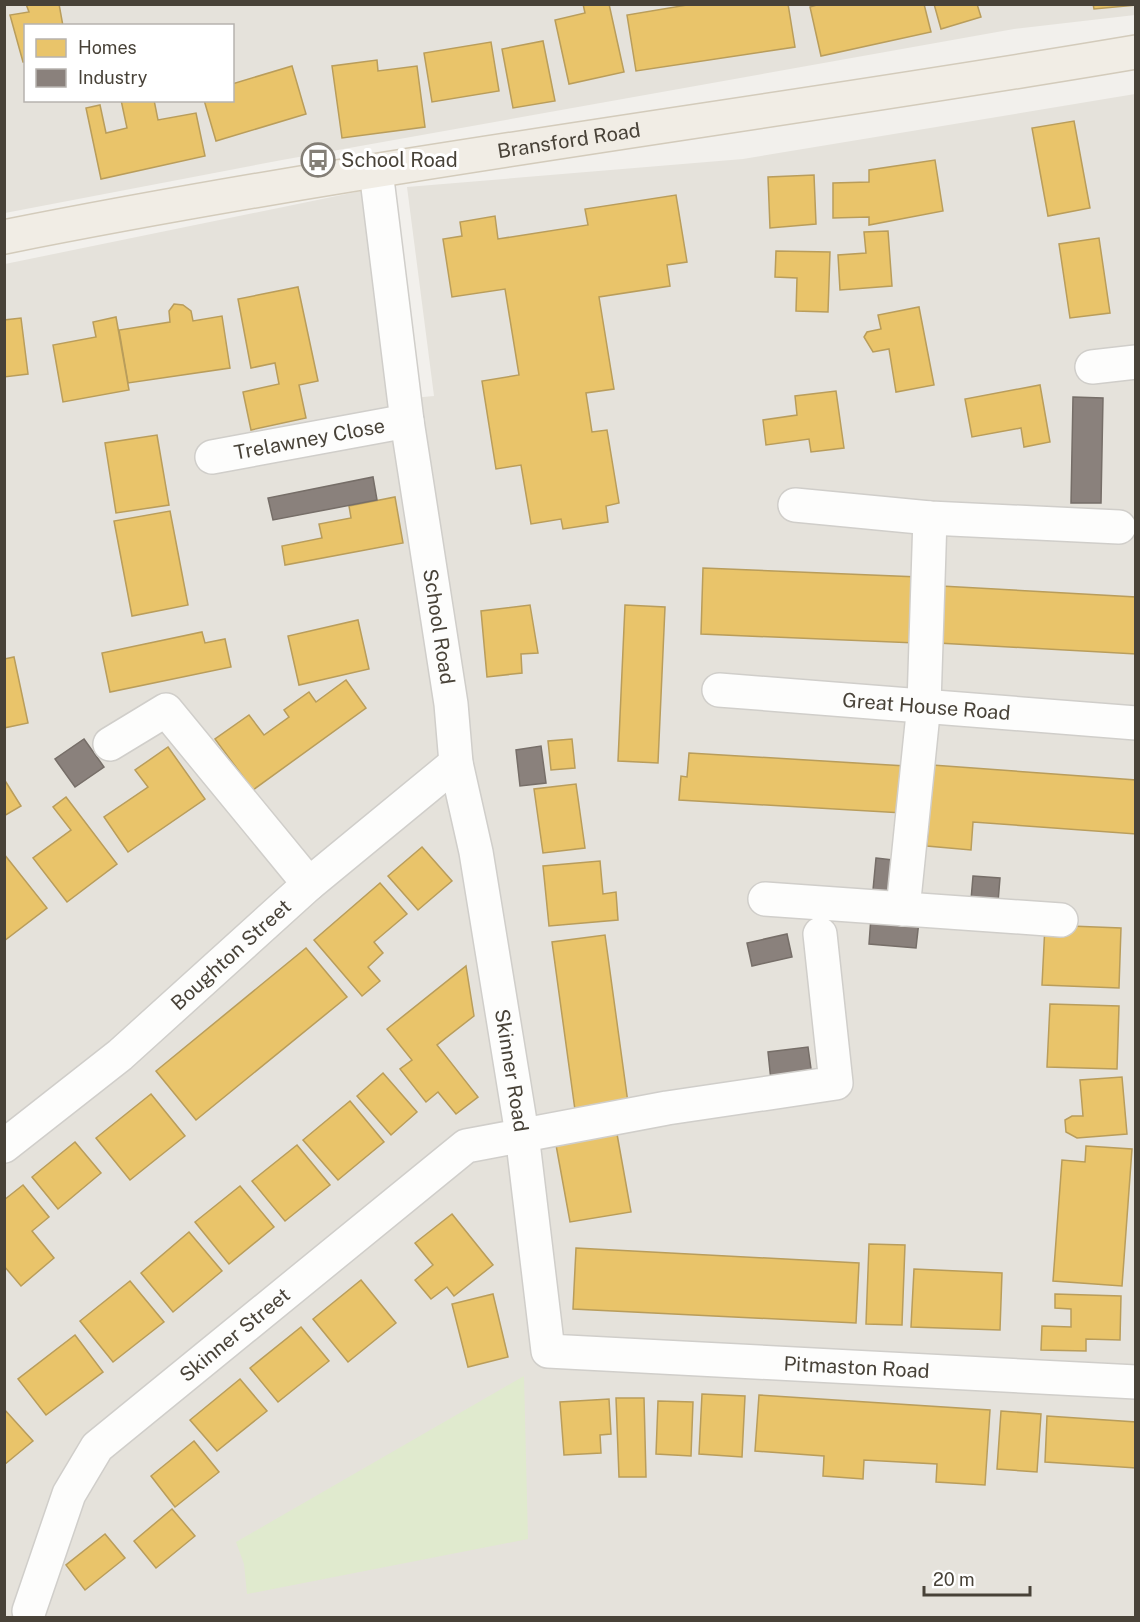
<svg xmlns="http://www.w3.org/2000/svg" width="1140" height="1622" viewBox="0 0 1140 1622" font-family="'Public Sans',sans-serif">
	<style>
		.residential { fill: #e5e2db; fill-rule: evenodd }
		.green { fill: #e0eace }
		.homes { fill: #e9c46a; stroke: #b99d5b; stroke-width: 1.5 }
		.industry { fill: #8a817c; stroke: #766e68; stroke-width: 1.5 }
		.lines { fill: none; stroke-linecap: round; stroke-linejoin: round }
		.minor-casing { stroke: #d0ceca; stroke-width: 36 }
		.major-casing { stroke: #d3cbbb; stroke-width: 36 }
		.minor { stroke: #fdfdfc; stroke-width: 33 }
		.major { stroke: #f1ede5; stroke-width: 33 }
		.labels { text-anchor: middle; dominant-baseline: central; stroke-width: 6; stroke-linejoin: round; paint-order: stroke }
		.street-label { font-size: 20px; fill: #484238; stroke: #fff }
		.poi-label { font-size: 20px; fill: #484238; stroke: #fff; text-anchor: start }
	</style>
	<rect width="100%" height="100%" fill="#f2f0ec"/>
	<g class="residential">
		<path d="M5 5H1135V15L1014 29 282 160 5 213ZM26 26H232V100H26Z"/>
		<polygon points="1135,94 1135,1617 5,1618 5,264 361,191 391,400 434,396 407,187 743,159"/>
	</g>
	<polygon class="green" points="524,1376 528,1539 247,1594 244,1564 236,1542"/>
	<g class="homes">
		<polygon points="26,4 59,4 63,26 26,26 26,62 23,62 10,15 29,12"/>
		<polygon points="583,4 609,4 624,72 569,84 555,20 585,13"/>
		<polygon points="693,4 788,4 795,47 636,71 627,15"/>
		<polygon points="820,4 924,4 931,32 821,56 810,7"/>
		<polygon points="934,4 977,4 981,17 941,29"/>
		<polygon points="1093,4 1136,4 1136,5 1094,9"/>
		<polygon points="543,41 555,101 513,108 502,49"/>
		<polygon points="491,42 499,91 432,102 424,53"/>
		<polygon points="377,60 378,71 417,66 425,127 342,138 332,66"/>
		<polygon points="292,66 306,114 216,141 204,100 232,100 232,84"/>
		<polygon points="121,100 154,100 158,120 196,113 205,156 101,179 86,108 100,105 106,133 127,128"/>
		<polygon points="1074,121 1090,208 1048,216 1032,128"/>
		<polygon points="935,160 943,211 869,225 869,217 833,218 833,183 869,182 869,170"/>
		<polygon points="814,175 816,224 770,228 768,177"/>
		<polygon points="676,195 687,262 667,265 670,286 599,297 614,389 586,393 592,432 607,430 619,503 606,506 608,522 563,529 561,519 531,524 521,465 496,469 482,381 519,375 505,289 452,297 443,239 462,236 460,222 495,216 498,239 588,225 585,209"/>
		<polygon points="888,231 892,286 840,290 838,255 866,253 864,232"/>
		<polygon points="1099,238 1110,313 1070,318 1059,244"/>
		<polygon points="776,251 830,252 828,312 796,311 797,278 775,277"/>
		<polygon points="298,287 318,381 299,385 306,418 251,430 243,392 279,384 275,363 251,368 238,299"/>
		<polygon points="174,304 183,305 191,311 193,321 222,316 230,368 128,383 119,330 170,322 169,311"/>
		<polygon points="919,307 934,385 896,392 889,349 873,352 864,337 867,332 881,329 878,315"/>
		<polygon points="116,317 129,390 63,402 53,345 96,337 93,322"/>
		<polygon points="21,318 28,374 4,377 4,320"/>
		<polygon points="1040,385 1050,442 1024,447 1021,428 972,437 965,399"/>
		<polygon points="836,391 844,448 811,452 809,439 766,445 763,420 797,415 795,396"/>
		<polygon points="157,435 169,505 116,513 105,443"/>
		<polygon points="395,497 403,543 285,565 282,546 322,538 319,524 351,518 349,506"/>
		<polygon points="170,511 188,605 132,616 114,521"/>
		<polygon points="703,568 919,577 916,643 701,634"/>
		<polygon points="941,586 1136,597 1136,654 938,643"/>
		<polygon points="530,605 538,653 521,654 522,673 487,677 481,611"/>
		<polygon points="625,605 665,607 658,763 618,761"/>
		<polygon points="358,620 369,669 299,685 288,636"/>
		<polygon points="202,632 205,643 225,639 231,667 110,692 102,653"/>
		<polygon points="14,657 28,723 4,728 4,659"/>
		<polygon points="346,680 366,708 253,790 215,739 249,715 264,735 289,717 284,710 309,692 316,702"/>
		<polygon points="572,739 575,768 551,770 548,741"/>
		<polygon points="168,747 205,799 128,852 104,817 148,787 135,770"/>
		<polygon points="689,753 906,766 903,813 679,800 681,776 687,777"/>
		<polygon points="932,765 1136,780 1136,834 973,822 971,850 927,846"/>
		<polygon points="4,779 21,806 4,816"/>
		<polygon points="576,784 585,848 543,853 534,789"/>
		<polygon points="66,797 117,864 67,902 33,858 71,830 53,807"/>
		<polygon points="422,847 452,881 418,910 388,876"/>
		<polygon points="4,854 47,908 4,941"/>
		<polygon points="600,861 603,894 616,892 618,920 549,926 543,866"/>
		<polygon points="380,883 407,914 374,942 383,953 368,967 380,981 362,996 314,940"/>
		<polygon points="1045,925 1121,928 1119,988 1042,985"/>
		<polygon points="605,935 628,1103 575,1110 552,942"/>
		<polygon points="306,948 347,997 196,1120 156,1071"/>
		<polygon points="466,966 474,1016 437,1045 478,1097 456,1114 438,1092 426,1102 400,1069 412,1060 387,1029"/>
		<polygon points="1050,1004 1119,1006 1117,1069 1047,1067"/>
		<polygon points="383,1073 417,1112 391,1135 357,1096"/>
		<polygon points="1122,1077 1127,1134 1077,1138 1066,1132 1065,1120 1072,1116 1083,1116 1080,1080"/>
		<polygon points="151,1094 185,1136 130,1180 96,1138"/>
		<polygon points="350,1101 384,1142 338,1180 303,1140"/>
		<polygon points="617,1134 631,1212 570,1222 556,1145"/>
		<polygon points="75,1142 101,1173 58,1209 32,1177"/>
		<polygon points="297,1145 330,1185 285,1221 252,1181"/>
		<polygon points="1086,1146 1132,1149 1122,1286 1053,1281 1062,1160 1085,1162"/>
		<polygon points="23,1185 49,1217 32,1231 54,1258 21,1286 4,1266 4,1200"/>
		<polygon points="240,1186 274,1227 229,1264 195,1222"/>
		<polygon points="452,1214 493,1265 454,1296 447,1287 431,1299 415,1280 433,1265 415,1243"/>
		<polygon points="189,1232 222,1271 173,1312 141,1273"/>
		<polygon points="869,1244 905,1245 902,1325 866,1324"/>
		<polygon points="576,1248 859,1263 856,1323 573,1309"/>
		<polygon points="914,1269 1002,1273 1000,1330 911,1327"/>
		<polygon points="361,1280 396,1323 348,1362 313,1319"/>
		<polygon points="130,1281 164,1322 113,1362 80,1321"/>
		<polygon points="493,1294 508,1357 468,1367 452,1304"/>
		<polygon points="1055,1294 1121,1296 1120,1340 1086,1339 1086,1351 1041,1350 1042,1326 1071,1327 1071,1309 1055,1308"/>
		<polygon points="301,1327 329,1361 278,1402 250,1368"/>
		<polygon points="75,1335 103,1372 46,1415 18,1379"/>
		<polygon points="240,1379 267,1411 217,1451 190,1420"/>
		<polygon points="702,1394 745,1396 742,1457 699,1454"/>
		<polygon points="759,1395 990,1410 985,1485 936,1482 937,1464 864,1460 863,1479 823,1476 824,1456 755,1451"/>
		<polygon points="616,1398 644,1398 646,1477 619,1477"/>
		<polygon points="609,1399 611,1434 600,1435 601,1453 564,1455 560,1402"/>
		<polygon points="658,1401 693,1402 691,1456 656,1454"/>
		<polygon points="4,1409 33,1441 4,1465"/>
		<polygon points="1001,1411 1041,1414 1037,1472 997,1469"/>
		<polygon points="1047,1416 1136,1422 1136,1468 1045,1462"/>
		<polygon points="194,1441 219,1472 175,1507 151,1476"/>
		<polygon points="172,1509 195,1536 156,1568 134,1541"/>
		<polygon points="105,1534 125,1558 85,1590 66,1565"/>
	</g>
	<g class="industry">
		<polygon points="1073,397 1103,398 1101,503 1071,503"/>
		<polygon points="373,477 377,500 273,520 268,498"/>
		<polygon points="84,739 104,767 75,787 55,759"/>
		<polygon points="541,746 546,783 520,786 516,750"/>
		<polygon points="876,858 901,861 898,892 873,890"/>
		<polygon points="973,876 1000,878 998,902 971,900"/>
		<polygon points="871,917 919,921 916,948 869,944"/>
		<polygon points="787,934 792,957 752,966 747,943"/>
		<polygon points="808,1047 812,1076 771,1081 768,1052"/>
	</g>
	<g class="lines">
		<g class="minor-casing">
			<g id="minor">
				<path id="s1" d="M376 171 407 421 451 704 456 763 476 852 522 1134 548 1351 1136 1382"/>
				<polyline points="1092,367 1136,362"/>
				<path id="s2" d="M212 457 407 421"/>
				<polyline points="795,505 930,518 1119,527"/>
				<path id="s3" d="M719 690 1136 723"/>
				<polyline points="110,744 166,710 309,884"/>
				<polyline points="765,899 1061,920"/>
				<polyline points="903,909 924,704 930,518"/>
				<path id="s4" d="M4 1146 120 1055 309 884 456 763"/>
				<path id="s5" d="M29 1611 69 1494 97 1447 466 1146 667 1108 836 1083 820 934"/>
			</g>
		</g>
		<g class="major-casing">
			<g id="major">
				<path id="s6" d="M4 237C379 162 759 116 1136 52"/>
			</g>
		</g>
		<use href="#minor" class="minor"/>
		<use href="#major" class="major"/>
	</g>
	<defs>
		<g id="bus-ring" transform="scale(1.725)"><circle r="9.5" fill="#fff" stroke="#847f77" stroke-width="1.5"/><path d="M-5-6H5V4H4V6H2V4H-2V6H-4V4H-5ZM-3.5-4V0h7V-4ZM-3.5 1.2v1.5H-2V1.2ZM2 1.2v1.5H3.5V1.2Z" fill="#847f77"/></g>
	</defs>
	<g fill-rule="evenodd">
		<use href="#bus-ring" x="318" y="160"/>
	</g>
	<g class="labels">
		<g class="street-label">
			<text stroke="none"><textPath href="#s6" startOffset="573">Bransford Road</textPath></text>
			<text stroke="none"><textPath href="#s2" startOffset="99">Trelawney Close</textPath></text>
			<text stroke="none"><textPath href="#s1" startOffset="460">School Road</textPath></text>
			<text stroke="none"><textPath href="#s3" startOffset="208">Great House Road</textPath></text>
			<text stroke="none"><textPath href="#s4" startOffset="297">Boughton Street</textPath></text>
			<text stroke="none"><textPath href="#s1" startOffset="910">Skinner Road</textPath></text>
			<text stroke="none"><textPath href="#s5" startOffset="356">Skinner Street</textPath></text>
			<text stroke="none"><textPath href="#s1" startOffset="1502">Pitmaston Road</textPath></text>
		</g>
		<g class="poi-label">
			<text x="341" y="160">School Road</text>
		</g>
	</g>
	<rect width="1140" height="1622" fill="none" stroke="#484238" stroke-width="12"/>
	<rect x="24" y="24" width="210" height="78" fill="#ffffff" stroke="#b6b3af" stroke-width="1.5"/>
	<rect x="36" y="39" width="30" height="18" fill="#e9c46a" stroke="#b6b3af" stroke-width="1.5"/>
	<text x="78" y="54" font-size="18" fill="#484238">Homes</text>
	<rect x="36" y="69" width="30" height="18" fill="#8a817c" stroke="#b6b3af" stroke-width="1.5"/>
	<text x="78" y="84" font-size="18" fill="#484238">Industry</text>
	<path d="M924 1586v9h106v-9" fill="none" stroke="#484238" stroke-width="3"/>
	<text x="933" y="1586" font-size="18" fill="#484238" stroke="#ffffff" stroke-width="4.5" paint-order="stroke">20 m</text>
</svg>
